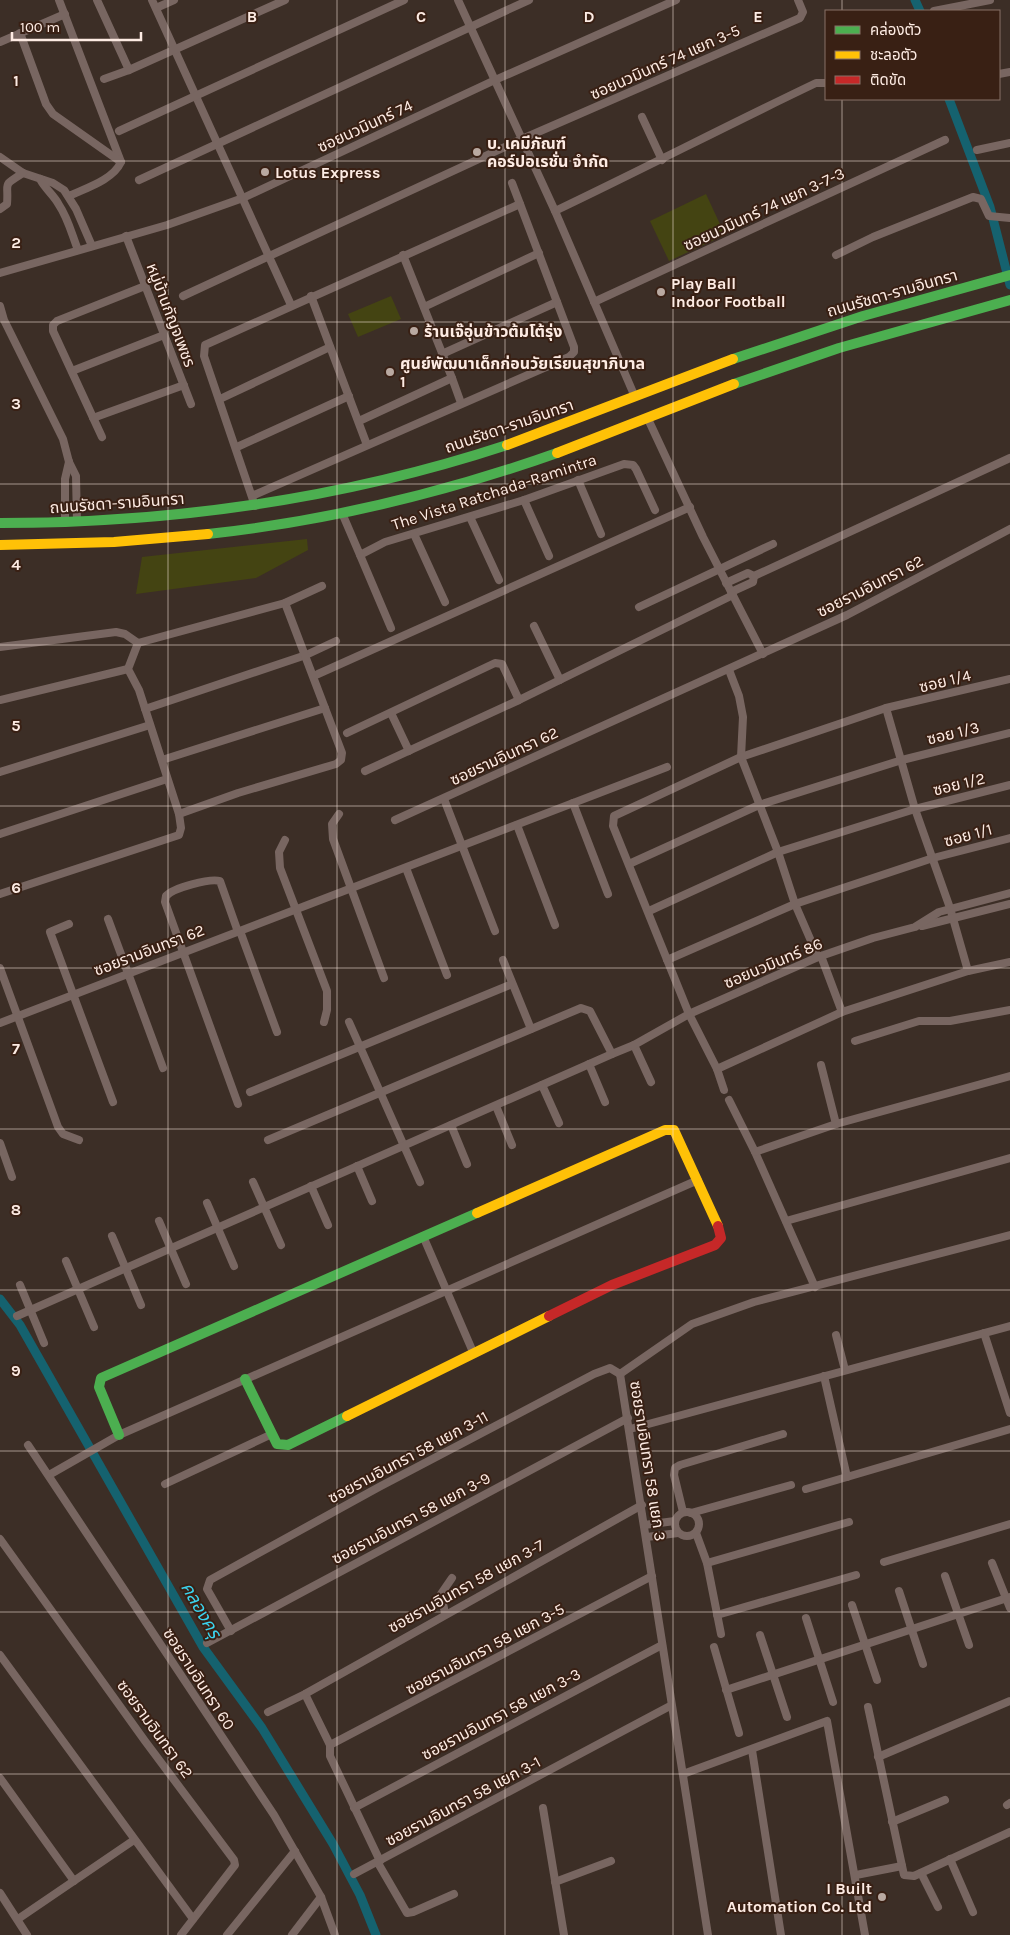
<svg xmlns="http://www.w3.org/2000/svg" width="1010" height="1935" viewBox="0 0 1010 1935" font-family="Karla,'Noto Sans Thai',sans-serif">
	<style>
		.green { fill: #444412 }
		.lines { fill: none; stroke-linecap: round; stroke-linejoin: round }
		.canal { stroke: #15626f; stroke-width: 9 }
		.street { stroke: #786661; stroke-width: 8 }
		.fast { stroke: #4caf50; stroke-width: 10 }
		.slow { stroke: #ffc107; stroke-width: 10 }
		.jam { stroke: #c62828; stroke-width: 10 }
		.grid { fill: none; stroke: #fdebe3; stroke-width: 1; stroke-opacity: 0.55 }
		.poi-dot { fill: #b9a9a1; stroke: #392014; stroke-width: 2 }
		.labels { text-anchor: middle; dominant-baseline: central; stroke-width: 4; stroke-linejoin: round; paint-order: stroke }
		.street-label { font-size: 16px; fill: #fdebe3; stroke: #392014 }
		.poi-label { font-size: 16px; font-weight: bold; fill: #fdebe3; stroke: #392014; text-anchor: start }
		.water-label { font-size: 18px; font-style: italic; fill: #3bd4ef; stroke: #392014 }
		.grid-label { font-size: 16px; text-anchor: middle; font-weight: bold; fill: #fdebe3; stroke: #392014; stroke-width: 4; stroke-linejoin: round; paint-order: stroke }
	</style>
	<rect width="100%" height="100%" fill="#3c2e26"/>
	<g class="green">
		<polygon points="706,194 725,235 669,261 650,221"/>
		<polygon points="391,296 401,319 358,337 348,314"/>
		<polygon points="307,539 308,550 256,578 136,594 142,557"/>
	</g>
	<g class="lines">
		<g class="canal">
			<polyline points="915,0 920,11"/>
			<polyline points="949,99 990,207 1010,285"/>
			<polyline points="0,1299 20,1325 203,1647 262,1728 333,1844 360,1895 376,1935"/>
		</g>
		<g class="street">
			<path d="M59 0 121 162C113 180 86 188 69 196"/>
			<polyline points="97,0 129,70"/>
			<polyline points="152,0 291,305"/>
			<polyline points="458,0 555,211 635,397"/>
			<polyline points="156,8 174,0"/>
			<polyline points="934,11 990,0"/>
			<polyline points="20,33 46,104 53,114 121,162"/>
			<polyline points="0,42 65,14"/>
			<polyline points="999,74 1010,72"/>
			<polyline points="104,79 129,70 285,0"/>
			<polyline points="642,117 662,160"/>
			<polyline points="119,131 404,0"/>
			<polyline points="977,150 1010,143"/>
			<polyline points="0,157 23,173 53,183 64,190 76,209 92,246"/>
			<path d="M40 179C45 189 54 195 59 205 68 218 72 235 78 250"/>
			<polyline points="139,180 529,0"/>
			<polyline points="512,183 520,204"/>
			<path d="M0 209 7 204C9 181 1 187 23 173"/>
			<path d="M555 211C643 169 728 125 816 83H826"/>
			<polyline points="126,236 191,404"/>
			<polyline points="836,255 873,237 973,197 981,199 989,216 1010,218"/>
			<polyline points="0,273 167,225 243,198 495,80 676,0"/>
			<polyline points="183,296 522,139 800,18 803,12 798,0"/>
			<polyline points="311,296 367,445"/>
			<polyline points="594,302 945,140"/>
			<polyline points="0,306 4,320 63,439 69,462 76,476 77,522"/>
			<polyline points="424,307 539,253"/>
			<polyline points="442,354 557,302"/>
			<polyline points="72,371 164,335"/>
			<polyline points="452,378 461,403"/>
			<polyline points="220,399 330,347"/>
			<polyline points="93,418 184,385"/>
			<polyline points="648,419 703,537 763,654"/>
			<polyline points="359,421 452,378 403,255"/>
			<polyline points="102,437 53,331 53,325 57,321 145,286"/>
			<polyline points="237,447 349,396"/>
			<polyline points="578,480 601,534"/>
			<polyline points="254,495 569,357 574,352 574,347 520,204 205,345 204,356 255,506"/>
			<polyline points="524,500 549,556"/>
			<polyline points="342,513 360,555 385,542 524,500 624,464 633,465 636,469 655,510"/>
			<polyline points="470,517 499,580"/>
			<polyline points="65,522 65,479 69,462"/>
			<polyline points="414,534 445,602"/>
			<polyline points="360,555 391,628"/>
			<polyline points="726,583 748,573 754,576 1010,458"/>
			<polyline points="731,592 753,582 754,576"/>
			<polyline points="639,607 773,544"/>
			<polyline points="534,626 560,680"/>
			<polyline points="0,647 116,632 125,634 138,643"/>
			<polyline points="729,670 739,696 743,717 741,757 778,852 795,904 818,957"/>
			<polyline points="318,674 690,507"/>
			<polyline points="0,700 128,669"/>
			<polyline points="886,708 915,809 950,908 968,971"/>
			<polyline points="145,709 306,655 336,641"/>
			<polyline points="391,713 409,751"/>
			<polyline points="347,733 495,663 502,664 519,700"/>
			<polyline points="162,760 325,708"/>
			<polyline points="365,771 519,700 733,595"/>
			<polyline points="0,772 150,725"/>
			<polyline points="444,799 495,931"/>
			<polyline points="573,803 608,894"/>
			<polyline points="179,814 238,793 336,764 341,760 342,753 285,603"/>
			<polyline points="339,814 332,824 333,839 384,978"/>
			<polyline points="395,820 847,615 1010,529"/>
			<polyline points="517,825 555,925"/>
			<polyline points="0,834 167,779"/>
			<polyline points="285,840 279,852 280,868 327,991 327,1010 324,1022"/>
			<polyline points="629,864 759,805 902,760 1010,733"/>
			<polyline points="406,868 447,975"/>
			<polyline points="0,894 179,835 181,828 179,814 139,690 128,669 138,643 285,603 322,586"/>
			<polyline points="649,911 778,852 915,809 1010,785"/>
			<polyline points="108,919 163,1068"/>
			<polyline points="69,924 50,932 113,1102"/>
			<polyline points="922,926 1010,904"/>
			<polyline points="240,931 277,1032"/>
			<path d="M238 932 220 881C210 878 173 888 166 896L165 902 238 1104"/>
			<polyline points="821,956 842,1012"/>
			<polyline points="503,960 531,1029"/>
			<polyline points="667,960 795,904 933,858 1010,838"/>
			<polyline points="0,968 58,1127 63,1134 79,1140"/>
			<polyline points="349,1022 420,1182"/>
			<polyline points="0,1023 667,767"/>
			<polyline points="855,1041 919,1021 950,1021 1010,1010"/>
			<polyline points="634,1045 651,1082"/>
			<polyline points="589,1064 605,1102"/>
			<polyline points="821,1065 836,1124"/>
			<polyline points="717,1069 842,1012 968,971 1010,962"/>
			<polyline points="542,1085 559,1123"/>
			<polyline points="724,1090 717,1069 689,1014 613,826 614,816 741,757 886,708 1010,679"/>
			<polyline points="250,1092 512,984"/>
			<polyline points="729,1100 755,1152 815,1287"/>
			<polyline points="496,1106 512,1145"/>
			<polyline points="451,1125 467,1164"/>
			<polyline points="268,1140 581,1008 590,1011 612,1054 634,1045 689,1014 818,957 873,938 915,927 939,912 1010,893"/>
			<polyline points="0,1143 12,1177"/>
			<polyline points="755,1152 836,1124 1010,1076"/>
			<polyline points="357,1166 372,1201"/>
			<polyline points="253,1182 281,1245"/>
			<polyline points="311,1186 328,1225"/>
			<polyline points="207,1203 234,1266"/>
			<polyline points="159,1221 186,1284"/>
			<polyline points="786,1221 1010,1158"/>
			<polyline points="112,1236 141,1305"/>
			<polyline points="423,1236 473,1352"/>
			<polyline points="66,1261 94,1327"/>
			<polyline points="20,1285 44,1343"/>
			<polyline points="17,1316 612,1054"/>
			<polyline points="984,1333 1010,1413"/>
			<polyline points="836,1335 845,1370"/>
			<polyline points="620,1374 708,1935"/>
			<polyline points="620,1374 692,1324 754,1302 1010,1235"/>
			<polyline points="824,1376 847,1477"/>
			<polyline points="630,1429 1010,1326"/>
			<polyline points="28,1445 274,1815 321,1897 335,1935"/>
			<polyline points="49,1475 119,1435 698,1180"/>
			<polyline points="165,1484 272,1434"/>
			<polyline points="806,1489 1010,1429"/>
			<circle cx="687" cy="1524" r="12"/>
			<polyline points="683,1512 674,1475 675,1468 680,1465 783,1434"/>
			<polyline points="691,1513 791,1485"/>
			<polyline points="644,1525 675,1521"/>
			<polyline points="696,1533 707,1563 721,1634"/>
			<polyline points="647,1537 678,1533"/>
			<polyline points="0,1539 145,1741 234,1860 235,1865 181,1935"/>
			<polyline points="884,1562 1010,1524"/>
			<polyline points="707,1563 849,1522"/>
			<polyline points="992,1563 1010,1608"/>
			<polyline points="945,1576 969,1645"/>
			<polyline points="899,1591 923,1664"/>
			<polyline points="852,1605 877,1680"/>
			<polyline points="445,1613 441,1594 452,1578"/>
			<polyline points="717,1615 856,1575"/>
			<polyline points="806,1618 833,1702"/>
			<polyline points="231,1631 207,1589 210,1580 379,1487 594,1374 610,1368 620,1374"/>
			<polyline points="760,1635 787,1717"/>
			<polyline points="207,1643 628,1418"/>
			<polyline points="714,1647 739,1733"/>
			<polyline points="0,1655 193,1919"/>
			<polyline points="726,1690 1010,1597"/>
			<polyline points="305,1694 330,1745 330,1756 380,1861"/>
			<polyline points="868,1707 904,1875 914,1876 1010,1832"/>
			<polyline points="268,1712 305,1694 642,1505"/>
			<polyline points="330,1745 652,1576"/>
			<polyline points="752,1750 781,1935"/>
			<polyline points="878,1757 1010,1701"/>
			<polyline points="683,1774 827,1721 865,1935"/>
			<polyline points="0,1778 74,1881"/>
			<polyline points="1007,1805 1010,1803"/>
			<polyline points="354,1808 662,1645"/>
			<polyline points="543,1808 564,1935"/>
			<polyline points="892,1822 945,1800"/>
			<polyline points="950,1859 973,1912"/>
			<polyline points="378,1863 407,1913 413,1912 454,1894"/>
			<polyline points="921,1873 938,1907"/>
			<polyline points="354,1874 670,1706"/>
			<polyline points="856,1875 902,1866"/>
			<polyline points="555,1882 611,1861"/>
			<polyline points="0,1893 27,1935"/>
			<polyline points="18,1919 134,1840"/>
			<polyline points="227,1935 295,1851"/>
			<polyline points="292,1935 321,1897"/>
		</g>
		<g class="fast">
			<polyline points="733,359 863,316 1010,275"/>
			<polyline points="734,384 839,348 1010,300"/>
			<path d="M0 523C173 523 343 499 507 445"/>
			<path d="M208 534C327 521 444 493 557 453"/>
			<polyline points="245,1379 277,1444 288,1445 347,1416"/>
			<polyline points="119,1435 99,1387 101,1378 477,1213"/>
		</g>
		<g class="slow">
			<polyline points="507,445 733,359"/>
			<polyline points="557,453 734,384"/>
			<polyline points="0,545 114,542 208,534"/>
			<polyline points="477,1213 665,1130 674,1130 718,1226"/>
			<polyline points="347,1416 549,1316"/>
		</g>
		<polyline class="jam" points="549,1316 612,1285 715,1245 721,1238 718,1226"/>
	</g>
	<path class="grid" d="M168 0V1935M337 0V1935M505 0V1935M673 0V1935M842 0V11M842 99V1935M0 161H1010M0 322H1010M0 484H1010M0 645H1010M0 806H1010M0 968H1010M0 1129H1010M0 1290H1010M0 1451H1010M0 1612H1010M0 1774H1010"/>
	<g class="poi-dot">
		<circle cx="477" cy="152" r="5"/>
		<circle cx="265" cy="172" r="5"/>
		<circle cx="661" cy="292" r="5"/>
		<circle cx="414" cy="331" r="5"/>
		<circle cx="390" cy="372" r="5"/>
		<circle cx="882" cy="1897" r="5"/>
	</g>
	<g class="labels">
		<g class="street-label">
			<text transform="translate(665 62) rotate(-24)">ซอยนวมินทร์ 74 แยก 3-5</text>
			<text transform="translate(365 126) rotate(-25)">ซอยนวมินทร์ 74</text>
			<text transform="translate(764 209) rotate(-25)">ซอยนวมินทร์ 74 แยก 3-7-3</text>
			<text transform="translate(892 293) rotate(-16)">ถนนรัชดา-รามอินทรา</text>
			<text transform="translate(171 315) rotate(69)">หมู่บ้านกัญจเพชร</text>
			<text transform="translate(509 426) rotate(-19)">ถนนรัชดา-รามอินทรา</text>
			<text transform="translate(494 492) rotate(-18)">The Vista Ratchada-Ramintra</text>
			<text transform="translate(117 503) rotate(-4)">ถนนรัชดา-รามอินทรา</text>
			<text transform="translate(870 586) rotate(-27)">ซอยรามอินทรา 62</text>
			<text transform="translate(945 681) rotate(-14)">ซอย 1/4</text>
			<text transform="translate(953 733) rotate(-14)">ซอย 1/3</text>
			<text transform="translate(504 756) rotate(-25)">ซอยรามอินทรา 62</text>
			<text transform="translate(959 784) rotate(-14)">ซอย 1/2</text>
			<text transform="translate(968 835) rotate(-15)">ซอย 1/1</text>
			<text transform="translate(149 950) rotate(-21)">ซอยรามอินทรา 62</text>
			<text transform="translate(773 963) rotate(-23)">ซอยนวมินทร์ 86</text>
			<text transform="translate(408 1457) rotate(-28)">ซอยรามอินทรา 58 แยก 3-11</text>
			<text transform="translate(648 1461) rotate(81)">ซอยรามอินทรา 58 แยก 3</text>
			<text transform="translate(411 1518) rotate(-28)">ซอยรามอินทรา 58 แยก 3-9</text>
			<text transform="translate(466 1586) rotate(-29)">ซอยรามอินทรา 58 แยก 3-7</text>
			<text transform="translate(485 1649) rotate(-28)">ซอยรามอินทรา 58 แยก 3-5</text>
			<text transform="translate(199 1679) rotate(57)">ซอยรามอินทรา 60</text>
			<text transform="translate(501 1714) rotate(-28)">ซอยรามอินทรา 58 แยก 3-3</text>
			<text transform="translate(155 1729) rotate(54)">ซอยรามอินทรา 62</text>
			<text transform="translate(463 1801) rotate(-28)">ซอยรามอินทรา 58 แยก 3-1</text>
		</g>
		<g class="poi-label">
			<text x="487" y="143">บ. เคมีภัณฑ์<tspan x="487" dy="18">คอร์ปอเรชั่น จำกัด</tspan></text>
			<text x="275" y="172">Lotus Express</text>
			<text x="671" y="283">Play Ball<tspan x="671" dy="18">Indoor Football</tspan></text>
			<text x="424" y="331">ร้านเจ๊อุ่นข้าวต้มโต้รุ่ง</text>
			<text x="400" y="363">ศูนย์พัฒนาเด็กก่อนวัยเรียนสุขาภิบาล<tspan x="400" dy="18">1</tspan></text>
			<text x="872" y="1888" text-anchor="end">I Built<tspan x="872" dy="18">Automation Co. Ltd</tspan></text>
		</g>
		<g class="water-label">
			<text transform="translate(201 1610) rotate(60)">คลองครุ</text>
		</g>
	</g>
	<g class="grid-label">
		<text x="252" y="22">B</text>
		<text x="421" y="22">C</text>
		<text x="589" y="22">D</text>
		<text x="758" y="22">E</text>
		<text x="16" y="86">1</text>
		<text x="16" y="248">2</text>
		<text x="16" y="409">3</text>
		<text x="16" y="570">4</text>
		<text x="16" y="731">5</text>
		<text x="16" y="893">6</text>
		<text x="16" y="1054">7</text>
		<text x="16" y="1215">8</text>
		<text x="16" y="1376">9</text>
	</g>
	<rect x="825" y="10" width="175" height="90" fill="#392014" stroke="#877167"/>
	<rect x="835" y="26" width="25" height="8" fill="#4caf50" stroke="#877167"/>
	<text x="870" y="35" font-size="15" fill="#fdebe3">คล่องตัว</text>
	<rect x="835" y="51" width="25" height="8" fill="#ffc107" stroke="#877167"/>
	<text x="870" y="60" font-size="15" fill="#fdebe3">ชะลอตัว</text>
	<rect x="835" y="76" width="25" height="8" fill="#c62828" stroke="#877167"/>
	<text x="870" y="85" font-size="15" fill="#fdebe3">ติดขัด</text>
	<path d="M12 32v8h129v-8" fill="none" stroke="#fdebe3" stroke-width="2.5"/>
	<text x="20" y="32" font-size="15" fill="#fdebe3" stroke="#392014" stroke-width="4" paint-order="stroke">100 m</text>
</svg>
